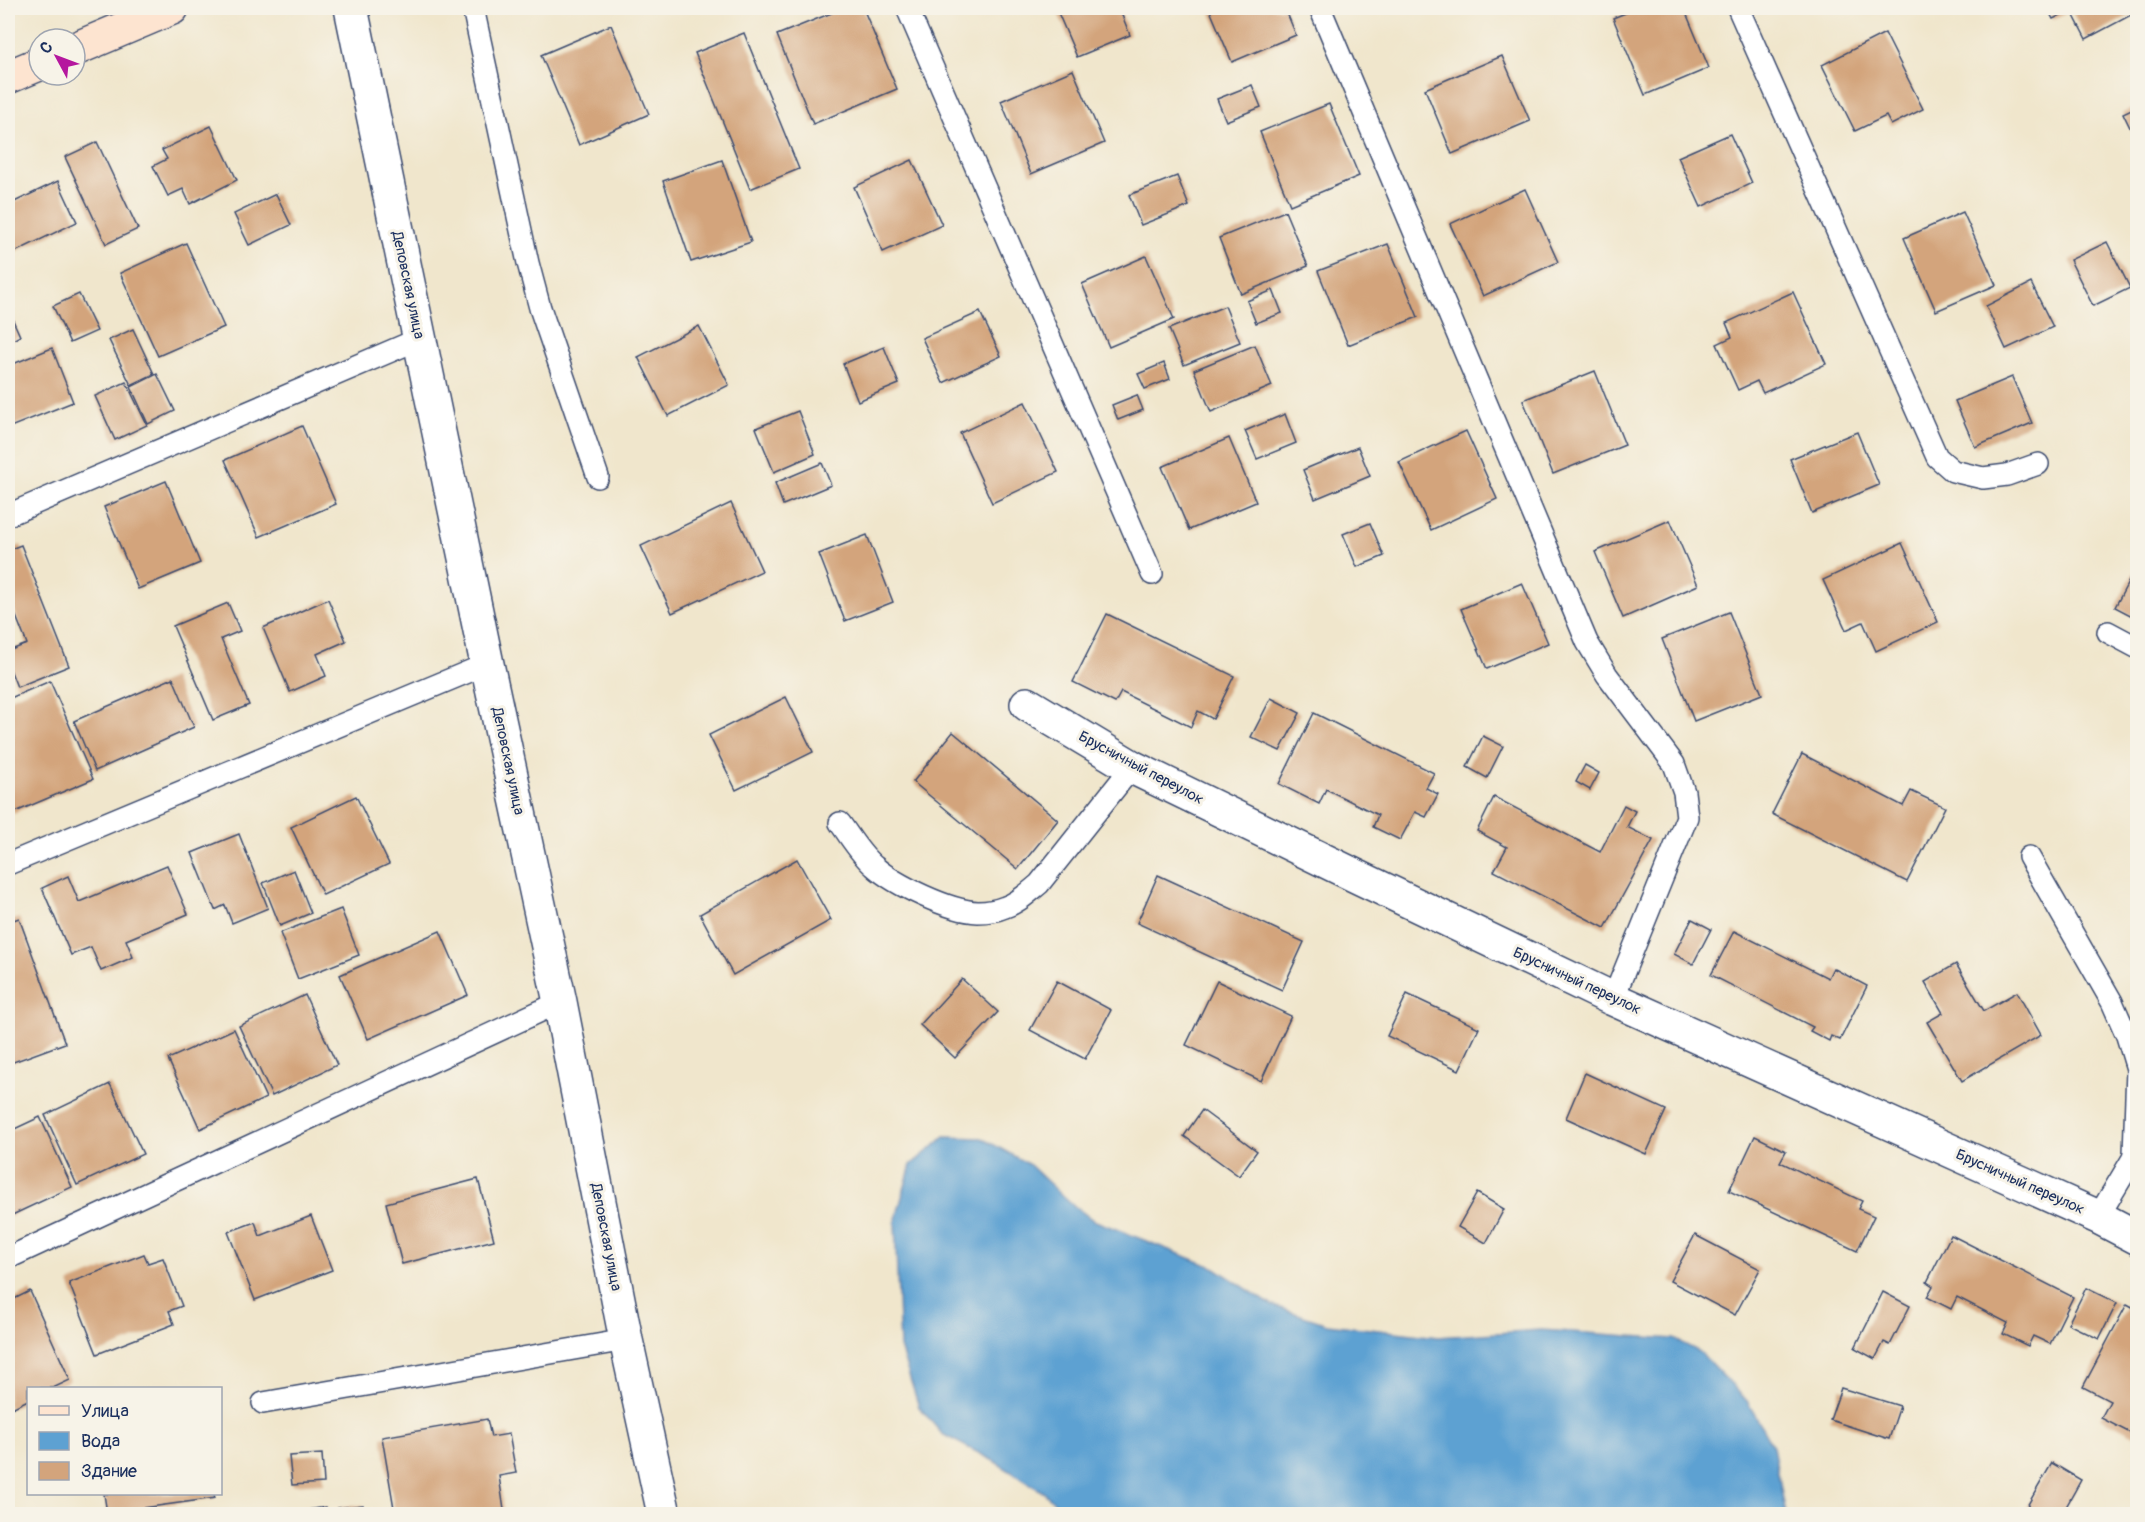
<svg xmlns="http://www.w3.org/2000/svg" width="2145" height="1522" viewBox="0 0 2145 1522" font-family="Pangolin,sans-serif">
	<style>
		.water { fill: #5da1d2; stroke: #3c6898; stroke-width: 1.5 }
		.building { fill: #d3a47c }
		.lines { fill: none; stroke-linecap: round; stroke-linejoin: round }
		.service-casing { stroke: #3b4a6e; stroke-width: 24 }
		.minor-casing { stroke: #3b4a6e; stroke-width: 36 }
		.tertiary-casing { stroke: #3b4a6e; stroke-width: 36 }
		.secondary-casing { stroke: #3b4a6e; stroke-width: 36 }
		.service { stroke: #fff; stroke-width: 21 }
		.minor { stroke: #fff; stroke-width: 33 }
		.tertiary { stroke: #fff; stroke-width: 33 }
		.secondary { stroke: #fde4d0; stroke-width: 33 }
		.labels { text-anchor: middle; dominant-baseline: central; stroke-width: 6; stroke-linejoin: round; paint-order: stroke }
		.street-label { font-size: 15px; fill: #1b2f5e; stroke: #f7f3e8 }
	</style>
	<rect width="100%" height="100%" fill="#f7f3e8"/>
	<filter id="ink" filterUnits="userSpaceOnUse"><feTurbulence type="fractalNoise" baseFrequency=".0167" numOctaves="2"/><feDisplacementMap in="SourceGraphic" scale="12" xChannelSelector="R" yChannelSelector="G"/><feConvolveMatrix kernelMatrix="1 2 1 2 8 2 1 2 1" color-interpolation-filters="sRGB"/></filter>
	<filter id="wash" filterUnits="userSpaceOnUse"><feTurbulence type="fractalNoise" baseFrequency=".008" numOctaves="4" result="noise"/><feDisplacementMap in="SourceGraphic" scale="24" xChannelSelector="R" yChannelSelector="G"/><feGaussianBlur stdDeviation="1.35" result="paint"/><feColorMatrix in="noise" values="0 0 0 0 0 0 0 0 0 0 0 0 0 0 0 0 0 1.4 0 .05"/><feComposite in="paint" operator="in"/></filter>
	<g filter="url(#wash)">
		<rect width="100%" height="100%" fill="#f0e6cc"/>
		<polygon class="water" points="945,1137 982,1138 1030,1165 1069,1202 1093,1220 1215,1268 1271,1305 1327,1324 1438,1337 1541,1330 1674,1339 1700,1352 1747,1401 1773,1447 1786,1514 1067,1514 1043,1492 994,1461 942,1434 919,1407 900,1347 895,1222 911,1165"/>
		<g id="blocks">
			<g class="building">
				<polygon points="844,8 863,8 897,89 813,124 777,35"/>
				<polygon points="1056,8 1119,8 1130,35 1077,57"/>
				<polygon points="1209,8 1285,8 1296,35 1232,62"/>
				<polygon points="1638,8 1684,8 1709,68 1645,95 1613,18"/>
				<polygon points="2047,8 2130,8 2133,14 2086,39 2071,10 2053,19"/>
				<polygon points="611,25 649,114 579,145 541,55"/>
				<polygon points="744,33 799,169 750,189 695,53"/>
				<polygon points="1885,33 1923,109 1891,125 1886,116 1855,131 1822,65"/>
				<polygon points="1502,56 1530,121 1452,154 1425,89"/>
				<polygon points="1073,70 1104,143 1031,174 1001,101"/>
				<polygon points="1252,85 1261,107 1226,121 1217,99"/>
				<polygon points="1329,104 1359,176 1290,205 1260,132"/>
				<polygon points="2138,106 2138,144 2123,113"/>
				<polygon points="211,126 237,180 190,204 183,189 168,196 153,166 167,159 162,150"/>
				<polygon points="1730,134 1752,183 1701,207 1678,157"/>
				<polygon points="97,142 138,229 106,244 65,157"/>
				<polygon points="722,160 751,242 691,262 663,181"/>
				<polygon points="912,160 942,225 883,252 854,187"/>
				<polygon points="1177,176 1189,206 1141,225 1129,195"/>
				<polygon points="58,181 77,222 13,253 8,242 8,205"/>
				<polygon points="1525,189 1558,262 1483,296 1450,224"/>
				<polygon points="276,194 291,225 249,245 234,214"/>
				<polygon points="1285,211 1308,266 1241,294 1219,238"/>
				<polygon points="1963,212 1996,285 1936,311 1904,238"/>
				<polygon points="2107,242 2130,288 2093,306 2070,260"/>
				<polygon points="186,243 224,327 158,356 120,273"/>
				<polygon points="1388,244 1418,317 1348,345 1318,271"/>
				<polygon points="1146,256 1174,319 1109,347 1082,284"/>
				<polygon points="2031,283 2053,327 2006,349 1986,306"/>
				<polygon points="1273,290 1282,313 1256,323 1247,301"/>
				<polygon points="1793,292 1826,364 1763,393 1757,381 1738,390 1717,344 1732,337 1726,323"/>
				<polygon points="79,294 97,331 70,343 53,306"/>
				<polygon points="1225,306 1240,342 1184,365 1169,329"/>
				<polygon points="8,309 20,336 8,343"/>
				<polygon points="980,312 1001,356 943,383 922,338"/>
				<polygon points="699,326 729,385 668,416 638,357"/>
				<polygon points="133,329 154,374 131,385 109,340"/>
				<polygon points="1255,345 1272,386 1211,412 1194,370"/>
				<polygon points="884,347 899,384 858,401 843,364"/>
				<polygon points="52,348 73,402 8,428 8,366"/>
				<polygon points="1164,363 1170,379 1145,389 1138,374"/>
				<polygon points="1595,371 1625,445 1553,474 1523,400"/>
				<polygon points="157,374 175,411 148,424 131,387"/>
				<polygon points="2012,377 2032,423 1975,447 1955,401"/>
				<polygon points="126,382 147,425 115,440 95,396"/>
				<polygon points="1137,395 1143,410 1118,420 1112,405"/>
				<polygon points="1025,402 1058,472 992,503 960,433"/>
				<polygon points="798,411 815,454 774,472 756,428"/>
				<polygon points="1285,414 1296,443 1257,459 1245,431"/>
				<polygon points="302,426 336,504 259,537 225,460"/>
				<polygon points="1466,431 1497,499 1431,530 1399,462"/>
				<polygon points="1857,432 1879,485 1812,513 1790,459"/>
				<polygon points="1229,438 1256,502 1189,530 1162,467"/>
				<polygon points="1358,447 1370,476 1315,499 1303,470"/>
				<polygon points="822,463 831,485 783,505 775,483"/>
				<polygon points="166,481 200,563 138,589 104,507"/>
				<polygon points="731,503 762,571 672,613 641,546"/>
				<polygon points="1670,520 1698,585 1623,618 1595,552"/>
				<polygon points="1370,523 1384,556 1357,567 1343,534"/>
				<polygon points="867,535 893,602 845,621 819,554"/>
				<polygon points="1902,543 1938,622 1876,651 1863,622 1846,630 1823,580"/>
				<polygon points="21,545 69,666 17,687 8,664 8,651 27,644 8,596 8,550"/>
				<polygon points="2138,564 2138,619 2115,607"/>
				<polygon points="1522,583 1548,643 1487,669 1461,609"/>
				<polygon points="328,599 346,641 317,654 326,676 290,692 263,628"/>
				<polygon points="228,603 240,631 221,639 249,705 213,720 173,626"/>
				<polygon points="1729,612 1762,694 1694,721 1662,639"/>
				<polygon points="1107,614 1234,676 1213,719 1198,711 1191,727 1121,692 1115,703 1073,682"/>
				<polygon points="173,678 194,727 95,771 74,721"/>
				<polygon points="50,681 93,779 13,813 8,800 8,699"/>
				<polygon points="786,697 813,752 736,790 709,735"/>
				<polygon points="1271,698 1300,713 1280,751 1251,737"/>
				<polygon points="1314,713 1434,773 1426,788 1438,794 1426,817 1415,812 1400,840 1373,827 1378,815 1326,789 1319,804 1279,784"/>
				<polygon points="953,732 1058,820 1018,869 913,782"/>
				<polygon points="1483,736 1503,746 1487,778 1467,767"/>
				<polygon points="1802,754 1903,806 1911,791 1945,807 1907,882 1772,814"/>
				<polygon points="1585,765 1599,773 1590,790 1576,782"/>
				<polygon points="356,796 389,864 323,895 291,827"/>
				<polygon points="1494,797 1600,852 1624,805 1635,811 1627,827 1653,840 1605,928 1494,871 1507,847 1477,831"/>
				<polygon points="239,834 268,908 232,923 225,905 215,910 192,853"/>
				<polygon points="797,859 831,920 733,975 700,914"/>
				<polygon points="167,865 188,914 126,940 133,957 101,971 91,947 71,955 42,888 68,876 79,902"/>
				<polygon points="294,870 311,913 280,926 263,883"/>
				<polygon points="1158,875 1304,942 1282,990 1137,923"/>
				<polygon points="341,909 359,955 298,979 280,933"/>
				<polygon points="19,918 65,1043 8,1064 8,922"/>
				<polygon points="1692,919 1711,929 1693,964 1674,954"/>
				<polygon points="440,931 468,995 368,1039 340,975"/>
				<polygon points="1734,931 1828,978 1833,968 1867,986 1840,1040 1831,1036 1829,1041 1810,1031 1813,1027 1711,975"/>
				<polygon points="1956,964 1984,1011 2017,992 2041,1035 1962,1081 1927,1022 1943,1013 1925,982"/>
				<polygon points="962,979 998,1012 955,1058 920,1025"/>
				<polygon points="1057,981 1111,1010 1085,1059 1030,1030"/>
				<polygon points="1217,981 1291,1016 1261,1081 1186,1045"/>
				<polygon points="1407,994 1479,1028 1459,1070 1387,1036"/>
				<polygon points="305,995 337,1065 272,1096 239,1026"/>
				<polygon points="234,1029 266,1098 200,1129 168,1059"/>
				<polygon points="1585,1073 1666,1110 1646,1154 1566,1118"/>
				<polygon points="110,1084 143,1154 77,1185 45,1115"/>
				<polygon points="1202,1110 1257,1151 1239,1176 1184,1136"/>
				<polygon points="40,1117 72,1187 8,1217 8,1132"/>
				<polygon points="1755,1136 1786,1151 1780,1162 1862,1201 1858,1209 1874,1216 1857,1251 1729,1191"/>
				<polygon points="478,1179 494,1240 402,1264 386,1203"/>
				<polygon points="1477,1193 1504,1209 1486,1243 1458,1227"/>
				<polygon points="311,1216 332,1270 255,1300 228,1232 255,1222 260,1236"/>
				<polygon points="1695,1235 1760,1269 1735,1315 1670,1281"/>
				<polygon points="1951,1235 2073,1297 2050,1344 2033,1336 2028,1346 2003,1334 2008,1323 1957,1297 1951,1309 1927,1297 1933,1286 1927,1282"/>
				<polygon points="144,1254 148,1263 163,1258 182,1306 169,1311 174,1324 97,1354 69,1283"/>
				<polygon points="2086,1288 2117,1303 2099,1339 2068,1324"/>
				<polygon points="30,1291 70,1380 53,1388 28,1388 28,1400 10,1409 8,1404 8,1302"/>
				<polygon points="1883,1292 1910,1306 1890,1345 1884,1342 1875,1359 1855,1348"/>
				<polygon points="2127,1304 2138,1310 2138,1437 2101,1418 2110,1401 2083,1387"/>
				<polygon points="1841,1388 1900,1406 1889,1439 1830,1420"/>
				<polygon points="487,1419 491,1437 509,1434 516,1473 499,1476 504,1510 471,1514 395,1514 382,1437"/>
				<polygon points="322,1454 324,1483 292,1485 289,1456"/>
				<polygon points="2052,1463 2081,1480 2062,1514 2026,1514 2023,1513"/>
				<polygon points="104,1494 214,1494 215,1498 107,1513"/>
				<polygon points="363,1505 364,1514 339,1514 338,1508"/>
				<polygon points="326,1507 327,1514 288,1514 288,1513"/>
			</g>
		</g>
	</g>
	<g filter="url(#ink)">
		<use href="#blocks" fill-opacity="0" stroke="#3b4a6e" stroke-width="1.5"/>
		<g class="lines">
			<g class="service-casing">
				<g id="service">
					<polyline points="473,8 528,263 540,308 598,477"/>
					<polyline points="907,8 1152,574"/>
					<polyline points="1320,8 1587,642 1607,675 1674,764 1684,792 1687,817 1613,999"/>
					<polyline points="1738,8 1937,457 1953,471 1983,478 2007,475 2038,464"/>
					<polyline points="8,515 419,339"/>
					<polyline points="2108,632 2138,648"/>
					<path d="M840 823C851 838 860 854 874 866 895 885 950 911 978 912 986 912 998 910 1005 907 1018 903 1029 892 1039 884L1132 767"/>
					<polyline points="2029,857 2112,1002 2127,1036 2137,1069 2134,1154"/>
					<polyline points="8,864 487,664"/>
					<polyline points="2098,1217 2138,1150"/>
					<polyline points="8,1258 560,1002"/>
					<polyline points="263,1403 626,1340"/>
				</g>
			</g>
			<g class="minor-casing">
				<polyline id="minor" points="1027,704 1132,767 1354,875 1613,999 2098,1217 2138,1238"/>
			</g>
			<g class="tertiary-casing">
				<polyline id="tertiary" points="351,8 487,664 560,1002 626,1340 664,1514"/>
			</g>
			<g class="secondary-casing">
				<g id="secondary">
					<polyline points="75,49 172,8"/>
					<polyline points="8,77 39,64"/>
				</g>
			</g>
			<use href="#service" class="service"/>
			<use href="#minor" class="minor"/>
			<use href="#tertiary" class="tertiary"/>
			<use href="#secondary" class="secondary"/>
		</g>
	</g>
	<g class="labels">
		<g class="street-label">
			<text transform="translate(408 285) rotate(78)">Деповская улица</text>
			<text transform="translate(508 761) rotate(78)">Деповская улица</text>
			<text transform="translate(1141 768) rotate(28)">Брусничный переулок</text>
			<text transform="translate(1577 981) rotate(25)">Брусничный переулок</text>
			<text transform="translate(2020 1182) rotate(24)">Брусничный переулок</text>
			<text transform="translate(606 1237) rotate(79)">Деповская улица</text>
		</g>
	</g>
	<rect width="2145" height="1522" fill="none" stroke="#f7f3e8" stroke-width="30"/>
	<rect x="27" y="1387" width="195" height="108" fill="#f7f3e8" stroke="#9fa5b1" stroke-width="1.5"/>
	<rect x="39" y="1406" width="30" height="9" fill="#fde4d0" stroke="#9fa5b1" stroke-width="1.5"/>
	<text x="81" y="1417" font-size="18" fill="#1b2f5e">Улица</text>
	<rect x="39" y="1432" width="30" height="18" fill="#5da1d2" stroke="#9fa5b1" stroke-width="1.5"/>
	<text x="81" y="1447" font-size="18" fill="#1b2f5e">Вода</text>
	<rect x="39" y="1462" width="30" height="18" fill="#d3a47c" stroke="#9fa5b1" stroke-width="1.5"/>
	<text x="81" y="1477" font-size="18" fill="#1b2f5e">Здание</text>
	<g transform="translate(57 57) rotate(311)"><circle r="28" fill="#f7f3e8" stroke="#9fa5b1" stroke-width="1.5"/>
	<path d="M0-4.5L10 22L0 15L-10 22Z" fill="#b5179e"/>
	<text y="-9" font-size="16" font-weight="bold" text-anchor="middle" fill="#1b2f5e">С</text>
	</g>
</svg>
